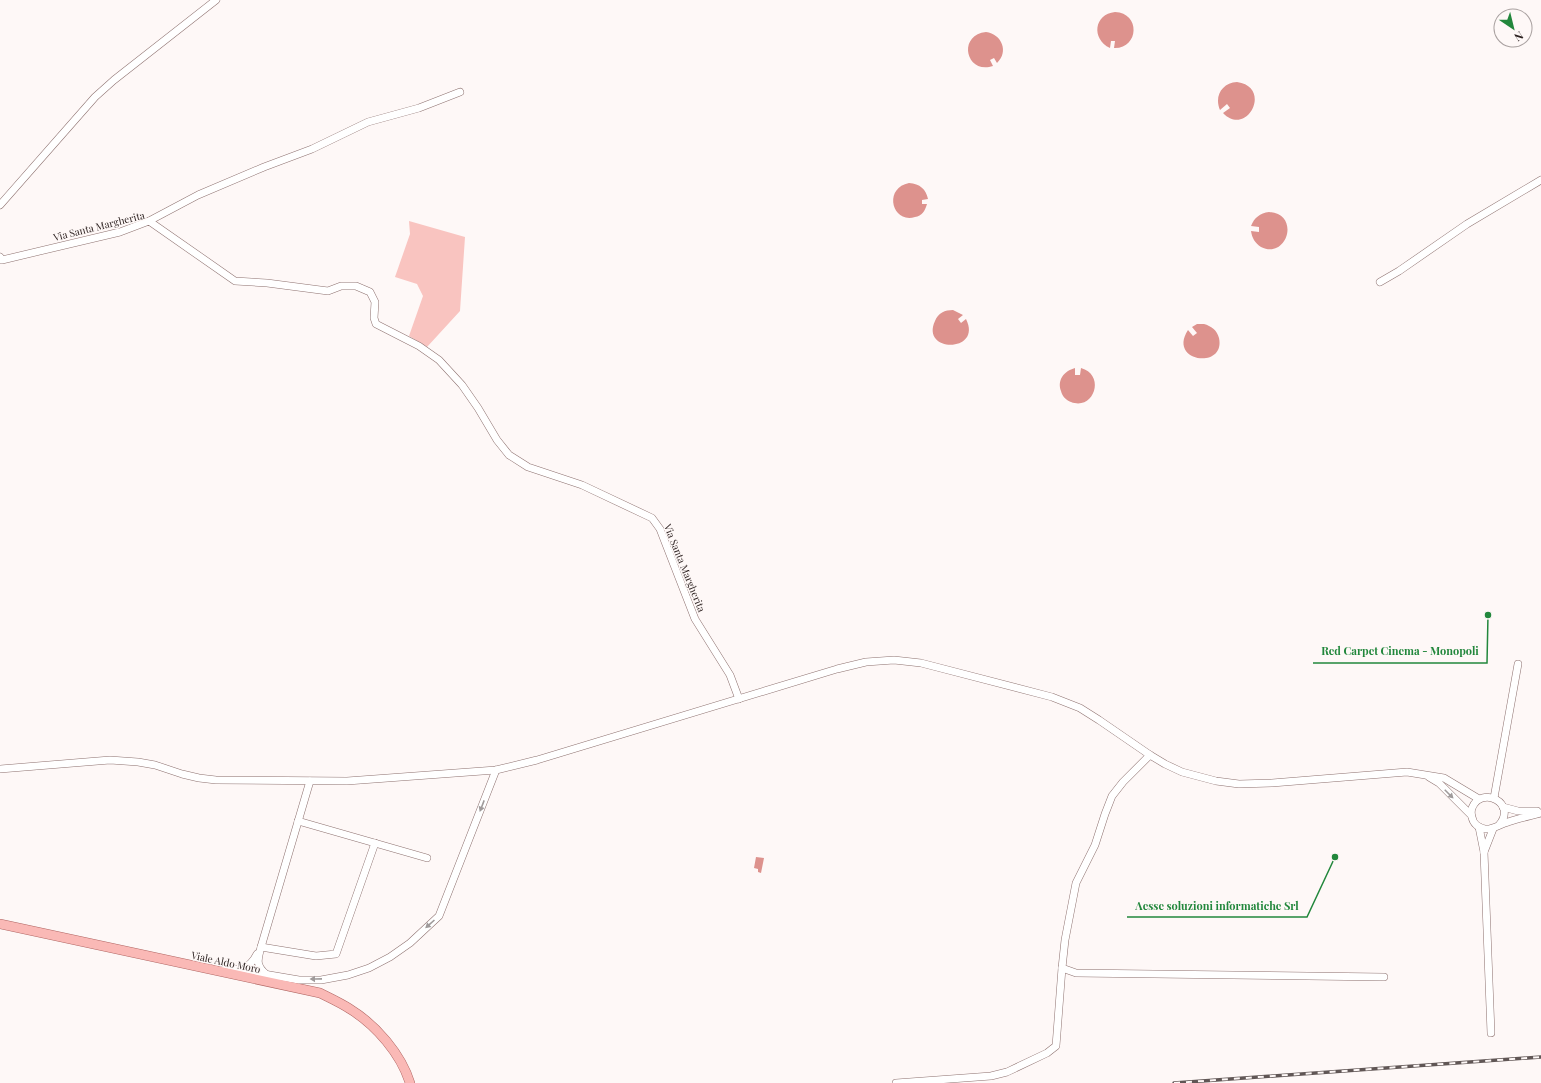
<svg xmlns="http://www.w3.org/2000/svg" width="1541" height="1083" viewBox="0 0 1541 1083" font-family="'Playfair Display',serif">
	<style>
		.green { fill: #f9c4c0 }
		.water { fill: #dd928d }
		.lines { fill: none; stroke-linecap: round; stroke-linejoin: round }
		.minor-casing { stroke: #8e7270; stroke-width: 8 }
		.major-casing { stroke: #af6562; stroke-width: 10 }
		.minor { stroke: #fff; stroke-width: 7 }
		.major { stroke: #fab9b6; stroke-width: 9 }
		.rail-casing { stroke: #605655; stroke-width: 3.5 }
		.rail { stroke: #fef8f7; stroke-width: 2; stroke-dasharray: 6; stroke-linecap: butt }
		.oneway { fill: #9f9a9a }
		.labels { text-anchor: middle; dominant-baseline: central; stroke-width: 3; stroke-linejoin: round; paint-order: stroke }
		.street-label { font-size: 10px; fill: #2a1f1e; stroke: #fef8f7 }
		.leader { fill: none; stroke: #22873c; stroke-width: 1.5 }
		.callout-dot { fill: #22873c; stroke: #fef8f7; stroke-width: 1.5 }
		.callout-label { font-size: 11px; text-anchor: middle; font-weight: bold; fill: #22873c; stroke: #fef8f7; stroke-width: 3; stroke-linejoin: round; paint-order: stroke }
	</style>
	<rect width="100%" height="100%" fill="#fef8f7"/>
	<polygon class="green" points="409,221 465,237 460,311 427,347 409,336 423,296 417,284 395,277 410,234"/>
	<g class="water">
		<path d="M1115 12C1141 13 1139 49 1114 48L1115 41H1111L1110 48C1091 39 1094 14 1115 12Z"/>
		<path d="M986 32C1002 34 1009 52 997 63L994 58 990 60 993 66C966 75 957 35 986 32Z"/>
		<path d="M1237 82C1273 87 1247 138 1223 113L1230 108 1227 104 1220 110C1214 96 1222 83 1237 82Z"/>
		<path d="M909 183C920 184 926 189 928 199L922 200V204H927C925 211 922 216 915 217 892 224 883 188 909 183Z"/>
		<path d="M1269 212C1301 214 1287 260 1261 247 1255 243 1252 238 1251 231L1259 232V227L1251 226C1254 218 1260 213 1269 212Z"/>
		<path d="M953 310 963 315 958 319 961 323 966 319C983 353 920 353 935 321 938 313 945 310 953 310Z"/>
		<path d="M1204 324C1211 326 1217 330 1219 338 1226 370 1167 362 1188 330L1193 336 1197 333 1192 327 1197 324Z"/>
		<path d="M1075 368V375H1080L1081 368C1106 375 1094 411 1071 402 1066 400 1062 396 1061 391 1057 380 1064 371 1075 368Z"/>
		<polygon points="756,857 764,858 761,873 758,872 758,869 754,868"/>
	</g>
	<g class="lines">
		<g class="minor-casing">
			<g id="minor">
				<polyline points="0,205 95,97 114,80 216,0"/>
				<polyline points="149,221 198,195 264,167 312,149 368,122 419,108 460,92"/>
				<polyline points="0,257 2,260 120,232 149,221 235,281 267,283 328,291 341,286 356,286 370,292 375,302 374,318 376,324 419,346 439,360 462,385 478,408 497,440 509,455 528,467 582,485 652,518 660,529 695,619 730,675 739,699"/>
				<polyline points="1380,282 1399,271 1467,224 1541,180"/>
				<polyline points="1150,755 1123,782 1112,796 1105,814 1095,845 1076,883 1065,940 1062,968 1076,973 1384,977"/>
				<polyline points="0,769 110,760 138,762 155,765 182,774 199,778 216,780 347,781 496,770 537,760 837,669 866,662 894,660 921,663 1052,697 1080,708 1099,720 1150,755 1165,764 1182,772 1216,781 1239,784 1272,783 1407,772 1444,778 1479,799"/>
				<polyline points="1429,777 1439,783 1471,815"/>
				<polyline points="1494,798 1518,664"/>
				<polyline points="1503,807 1518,811 1537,811"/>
				<polyline points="298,821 427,858"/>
				<path d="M1499 825C1518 803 1481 785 1472 808 1471 811 1471 814 1472 817 1473 823 1478 828 1485 829 1493 830 1500 824 1508 822 1519 818 1530 816 1541 813"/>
				<polyline points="1479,827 1484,852 1491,1033"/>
				<polyline points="1484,852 1493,829"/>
				<polyline points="261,947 316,956 336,954 375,843"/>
				<path d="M240 969C249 966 253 962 257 954"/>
				<polyline points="220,971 228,968 299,980 321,980 348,975 369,968 390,957 410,943 439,916 496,770"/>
				<path d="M266 974C255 965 258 959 261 947L310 781"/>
				<polyline points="896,1083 991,1076 1007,1072 1047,1053 1056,1046 1062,968"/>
			</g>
		</g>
		<g class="major-casing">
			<path id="major" d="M0 924 320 993C330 998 341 1003 350 1009 376 1025 401 1054 410 1083"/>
		</g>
		<use href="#minor" class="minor"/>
		<use href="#major" class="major"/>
		<g class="rail-casing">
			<polyline id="rail" points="1174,1083 1541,1057"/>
		</g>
		<use href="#rail" class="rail"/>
	</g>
	<defs><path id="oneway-solid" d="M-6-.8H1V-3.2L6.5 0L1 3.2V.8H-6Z"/></defs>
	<g class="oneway">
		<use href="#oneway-solid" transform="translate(1449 794) rotate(45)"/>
		<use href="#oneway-solid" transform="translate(482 806) rotate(111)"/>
		<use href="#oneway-solid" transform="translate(430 924) rotate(138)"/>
		<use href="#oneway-solid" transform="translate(316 979) rotate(179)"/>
	</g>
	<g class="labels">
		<g class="street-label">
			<text transform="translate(99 226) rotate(-14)">Via Santa Margherita</text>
			<text transform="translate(685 568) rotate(68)">Via Santa Margherita</text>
			<text transform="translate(226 962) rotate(12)">Viale Aldo Moro</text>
		</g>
	</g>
	<path class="leader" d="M1488 615L1487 663H1313M1335 857L1307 917H1127"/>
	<g class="callout-dot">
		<circle cx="1488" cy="615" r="4"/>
		<circle cx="1335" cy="857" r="4"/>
	</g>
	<g class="callout-label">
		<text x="1400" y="655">Red Carpet Cinema - Monopoli</text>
		<text x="1217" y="910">Aesse soluzioni informatiche Srl</text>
	</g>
	<g transform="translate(1513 28) rotate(145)"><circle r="19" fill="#fef8f7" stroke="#a9a1a0"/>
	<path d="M0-3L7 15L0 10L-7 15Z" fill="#22873c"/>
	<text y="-6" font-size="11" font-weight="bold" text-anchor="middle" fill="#2a1f1e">N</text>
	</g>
</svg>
